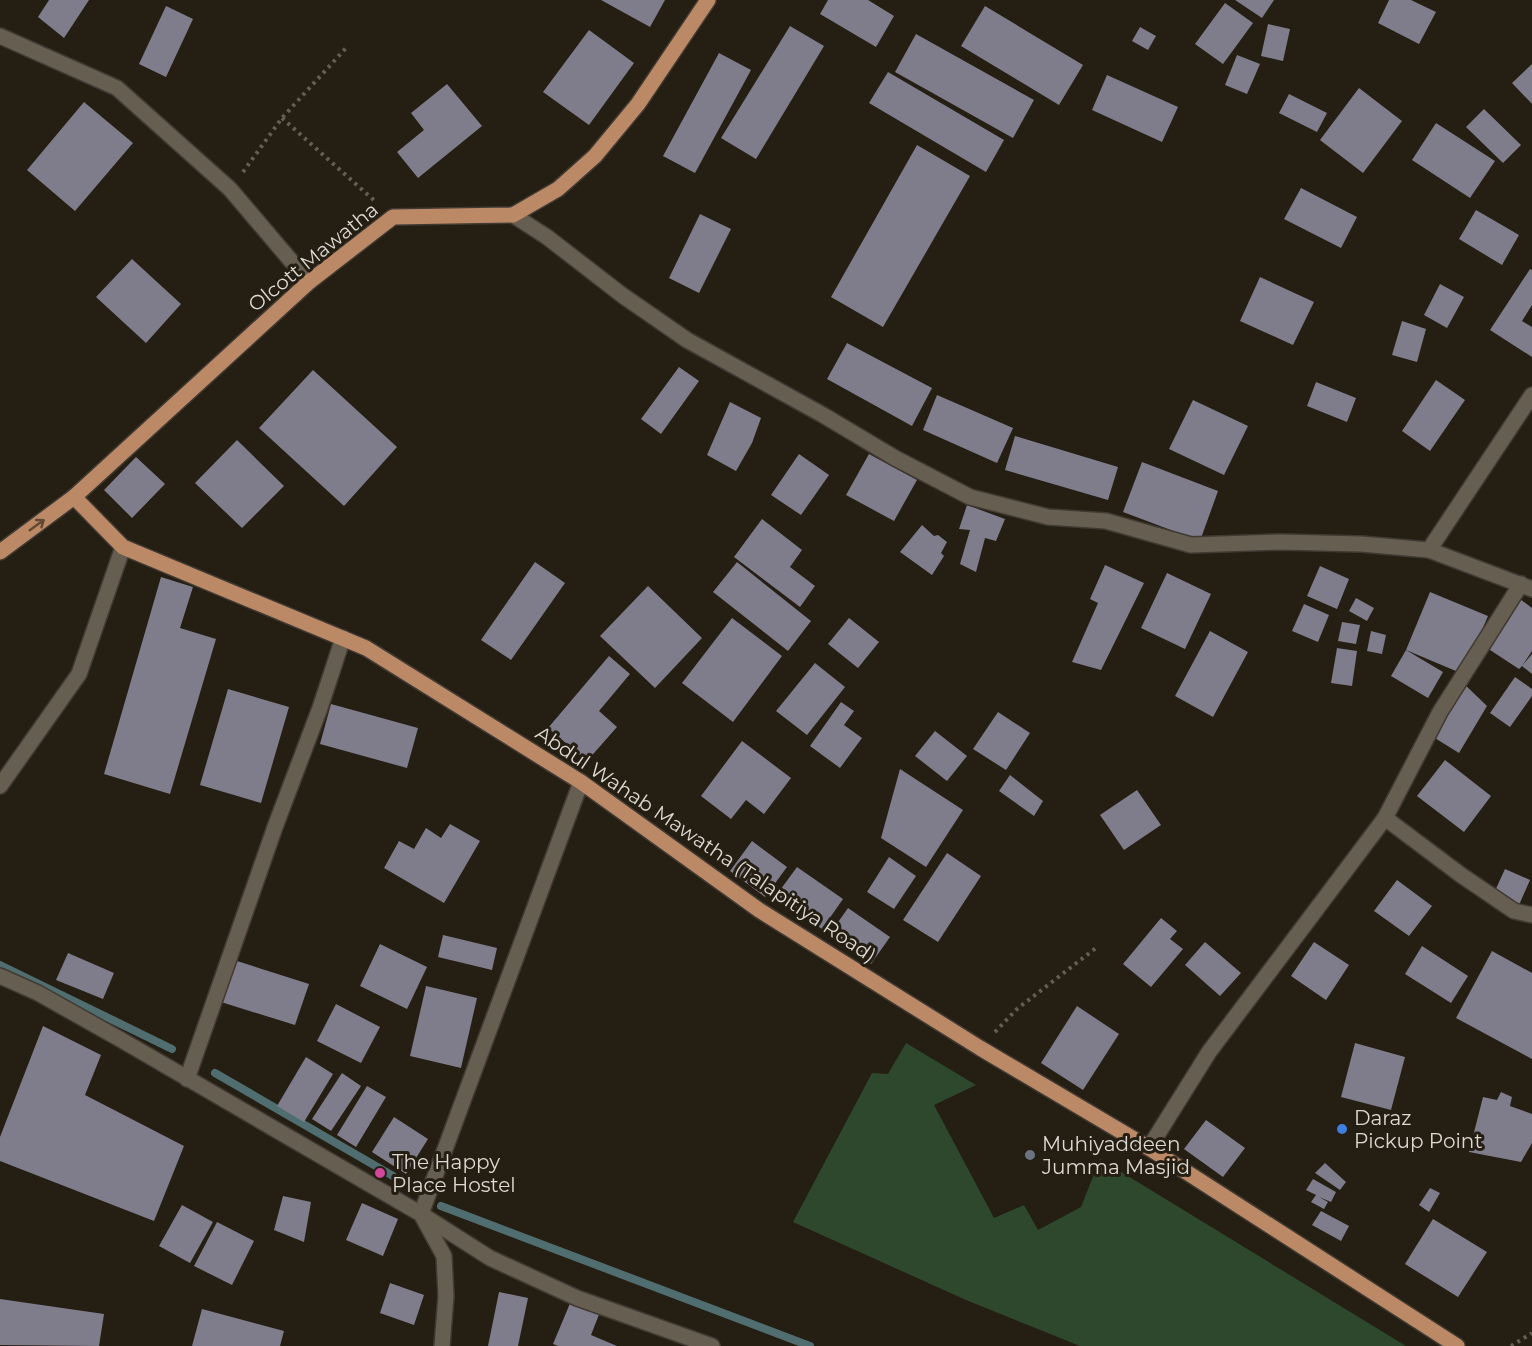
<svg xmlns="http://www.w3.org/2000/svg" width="1532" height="1346" viewBox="0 0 1532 1346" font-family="Montserrat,sans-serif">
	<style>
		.green { fill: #2e482d }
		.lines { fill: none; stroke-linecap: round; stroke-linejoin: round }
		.stream { stroke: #506e70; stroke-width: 8 }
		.building { fill: #7f7d8c }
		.minor-casing { stroke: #403a33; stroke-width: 18 }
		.major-casing { stroke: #403a33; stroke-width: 18 }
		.path { stroke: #645f55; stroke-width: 4; stroke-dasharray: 3 4.5; stroke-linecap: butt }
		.minor { stroke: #665e51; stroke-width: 15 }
		.major { stroke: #bc8966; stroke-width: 15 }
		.oneway { stroke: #614934 }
		.shop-dot { fill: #3f7fe0; stroke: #241e13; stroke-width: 2 }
		.worship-dot { fill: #6b7280; stroke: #241e13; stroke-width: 2 }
		.hotel-dot { fill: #d1479c; stroke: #241e13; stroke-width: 2 }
		.labels { text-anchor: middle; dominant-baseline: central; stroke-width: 6; stroke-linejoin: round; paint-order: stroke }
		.street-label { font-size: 20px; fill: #dedad3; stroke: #241e13 }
		.poi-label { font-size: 20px; fill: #dedad3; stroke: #241e13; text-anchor: start }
	</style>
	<rect width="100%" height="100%" fill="#241e13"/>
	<polygon class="green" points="906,1043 976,1085 934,1105 994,1218 1024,1205 1038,1230 1081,1207 1100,1159 1406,1346 1080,1346 966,1300 793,1222 872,1073 888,1074"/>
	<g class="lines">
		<g class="stream">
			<polyline points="0,965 172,1049"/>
			<polyline points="215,1073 393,1176"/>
			<polyline points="441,1206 810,1346"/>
		</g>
	</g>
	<g class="building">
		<polygon points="49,0 89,0 64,38 38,17"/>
		<polygon points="601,0 665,0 650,27"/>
		<polygon points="828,0 868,0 894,16 876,47 820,14"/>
		<polygon points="1235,0 1274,0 1262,18"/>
		<polygon points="1389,0 1411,0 1436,12 1419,44 1378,23"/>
		<polygon points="1225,3 1253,23 1223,64 1195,44"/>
		<polygon points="166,6 193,19 166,77 139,64"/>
		<polygon points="985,6 1083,65 1059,105 961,46"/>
		<polygon points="1268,24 1290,29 1283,61 1261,56"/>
		<polygon points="790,26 824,46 756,159 721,138"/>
		<polygon points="1140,27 1156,36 1148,50 1132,41"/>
		<polygon points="589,30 634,63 589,125 543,92"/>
		<polygon points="916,34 1034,100 1013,138 895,72"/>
		<polygon points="719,53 751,70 695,173 663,156"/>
		<polygon points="1237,55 1260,64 1247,94 1225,85"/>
		<polygon points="1532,64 1532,104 1512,83"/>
		<polygon points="888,72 1004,140 986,172 869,103"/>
		<polygon points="1107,75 1178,107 1162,142 1092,110"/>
		<polygon points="447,84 482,126 418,178 397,152 424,130 411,113"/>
		<polygon points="1359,88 1402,121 1363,173 1320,140"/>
		<polygon points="1289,94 1327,113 1317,132 1279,113"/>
		<polygon points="84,102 133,143 75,211 27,170"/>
		<polygon points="1484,109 1521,145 1503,163 1466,127"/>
		<polygon points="1436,123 1495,161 1470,198 1412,160"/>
		<polygon points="917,145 970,176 883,327 831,297"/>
		<polygon points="1301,188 1357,217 1341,248 1284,219"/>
		<polygon points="1476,210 1519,235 1502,265 1459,239"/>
		<polygon points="700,214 731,229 699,293 669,278"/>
		<polygon points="132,259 181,304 146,343 96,297"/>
		<polygon points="1530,269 1532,270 1532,305 1522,321 1532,327 1532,357 1490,330"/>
		<polygon points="1260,277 1314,302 1293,345 1240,321"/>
		<polygon points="1440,284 1464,297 1447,328 1424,315"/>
		<polygon points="1402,321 1426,329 1417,362 1392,355"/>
		<polygon points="847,343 932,388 912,426 827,379"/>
		<polygon points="679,367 699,381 661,434 641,419"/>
		<polygon points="313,370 397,447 344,506 259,428"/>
		<polygon points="1436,380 1465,400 1430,451 1402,431"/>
		<polygon points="1316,382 1356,398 1347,422 1307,406"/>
		<polygon points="937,395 1013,428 997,463 923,430"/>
		<polygon points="1193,400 1248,426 1224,475 1169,449"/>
		<polygon points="730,402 761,418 752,443 736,471 707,455"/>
		<polygon points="1015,436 1118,467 1108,500 1005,470"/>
		<polygon points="237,440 284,486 242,528 195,483"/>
		<polygon points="799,454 829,475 801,515 771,495"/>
		<polygon points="869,454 917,480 894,521 846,495"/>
		<polygon points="136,457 165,484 132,518 104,490"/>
		<polygon points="1142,462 1218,491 1200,541 1123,512"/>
		<polygon points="967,505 1005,519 996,541 985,538 976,572 960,564 970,530 959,529"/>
		<polygon points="762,519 802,550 790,567 815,586 800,607 734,557"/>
		<polygon points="922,525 934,536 938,535 947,542 941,553 944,556 932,575 900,552"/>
		<polygon points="535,562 565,583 511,660 481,640"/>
		<polygon points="737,562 811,621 788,651 713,592"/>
		<polygon points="1105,565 1144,583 1101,670 1072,662 1098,603 1090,599"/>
		<polygon points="1320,566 1349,579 1337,609 1307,596"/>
		<polygon points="1167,573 1211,594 1185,649 1141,628"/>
		<polygon points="161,577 193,587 180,628 216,639 170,794 104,774"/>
		<polygon points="648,586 702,638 655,688 600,636"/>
		<polygon points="1430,592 1488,616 1463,674 1406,650"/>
		<polygon points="1356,598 1374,608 1367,621 1349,611"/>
		<polygon points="1520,599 1532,608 1532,651 1522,666 1532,654 1532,674 1522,666 1519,669 1487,648"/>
		<polygon points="1304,604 1329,615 1318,642 1292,631"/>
		<polygon points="732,618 782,656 733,722 682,683"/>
		<polygon points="849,618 879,642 858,668 828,644"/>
		<polygon points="1342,622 1360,625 1356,644 1338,641"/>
		<polygon points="1210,631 1248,652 1213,717 1175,696"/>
		<polygon points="1371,631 1386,635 1382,654 1367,651"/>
		<polygon points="1337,648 1357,651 1352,686 1331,683"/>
		<polygon points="1406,650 1443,672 1428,698 1391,676"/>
		<polygon points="609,656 630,674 599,711 617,727 587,761 548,728"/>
		<polygon points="815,663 845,687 807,735 776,711"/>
		<polygon points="1515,677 1532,689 1532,696 1510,727 1490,713"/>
		<polygon points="1461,681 1487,706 1459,753 1430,735"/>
		<polygon points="228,689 289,707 261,803 200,785"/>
		<polygon points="841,702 854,711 844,725 862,738 840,768 810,746"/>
		<polygon points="331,704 418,728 407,768 320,744"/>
		<polygon points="998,712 1030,733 1006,770 973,749"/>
		<polygon points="935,731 967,756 947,781 915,756"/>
		<polygon points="742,741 791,778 764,814 746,800 731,819 701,796"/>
		<polygon points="1445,760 1491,796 1464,832 1417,796"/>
		<polygon points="900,769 963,810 926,867 881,838"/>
		<polygon points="1010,775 1043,801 1034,816 999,791"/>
		<polygon points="1137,790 1161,825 1124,850 1100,815"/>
		<polygon points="450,824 480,841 444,903 384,868 399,841 414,849 426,828 441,838"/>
		<polygon points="752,841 787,867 765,897 730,871"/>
		<polygon points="947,853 981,876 938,942 903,920"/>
		<polygon points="889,857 916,876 894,909 867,892"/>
		<polygon points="797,867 843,899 822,929 775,897"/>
		<polygon points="1505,869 1530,880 1519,905 1494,893"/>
		<polygon points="1397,880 1432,906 1409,936 1374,911"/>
		<polygon points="848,908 890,937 871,964 829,935"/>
		<polygon points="1161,918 1177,931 1170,939 1183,949 1151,987 1123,964"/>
		<polygon points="443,935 497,948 492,970 438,957"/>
		<polygon points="1205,942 1241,973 1220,996 1185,965"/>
		<polygon points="1314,942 1349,965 1326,1000 1291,976"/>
		<polygon points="380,944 427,967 407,1009 360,986"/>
		<polygon points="1422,946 1468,976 1451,1003 1405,974"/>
		<polygon points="1492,951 1532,973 1532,1059 1456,1018"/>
		<polygon points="68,953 114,973 103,999 56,980"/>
		<polygon points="237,961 309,984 295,1025 221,1002"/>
		<polygon points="426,986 477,998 461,1068 410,1056"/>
		<polygon points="336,1004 380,1027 361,1063 317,1041"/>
		<polygon points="1077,1006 1119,1034 1083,1090 1041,1063"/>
		<polygon points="43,1026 101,1055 85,1095 184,1146 154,1221 0,1161 0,1137"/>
		<polygon points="1355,1043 1405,1057 1391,1110 1341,1097"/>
		<polygon points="306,1057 333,1074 304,1122 277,1106"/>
		<polygon points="342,1073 361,1086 331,1131 312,1119"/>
		<polygon points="367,1086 386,1097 356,1147 337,1135"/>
		<polygon points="1501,1092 1512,1097 1510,1106 1532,1114 1532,1143 1521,1162 1469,1152 1483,1097 1497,1100"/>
		<polygon points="394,1117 428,1139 406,1174 372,1152"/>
		<polygon points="1206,1120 1245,1148 1223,1177 1184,1149"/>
		<polygon points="1325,1163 1346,1182 1340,1190 1315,1173"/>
		<polygon points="1313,1179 1336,1192 1331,1202 1319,1197 1328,1202 1324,1209 1311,1202 1316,1195 1306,1190"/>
		<polygon points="1430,1188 1440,1193 1429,1212 1419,1205"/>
		<polygon points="283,1196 311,1202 304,1242 274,1230"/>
		<polygon points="362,1203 398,1219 383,1256 346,1240"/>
		<polygon points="182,1205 213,1222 190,1263 159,1246"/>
		<polygon points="1321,1211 1349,1226 1341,1241 1312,1225"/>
		<polygon points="1433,1219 1487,1252 1458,1297 1405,1264"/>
		<polygon points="217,1222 254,1241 232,1285 194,1266"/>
		<polygon points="390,1283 424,1295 414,1325 380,1313"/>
		<polygon points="499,1292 528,1298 518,1346 488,1346"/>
		<polygon points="0,1299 104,1314 99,1346 0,1345"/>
		<polygon points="571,1301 600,1312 591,1335 617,1346 558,1346 553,1344"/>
		<polygon points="202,1309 284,1331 280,1346 192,1346"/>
	</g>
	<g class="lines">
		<g class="minor-casing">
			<g id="minor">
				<polyline points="0,36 117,88 230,189 309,282"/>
				<polyline points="513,215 547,237 622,295 687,340 823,415 895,458 970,497 1048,517 1106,521 1191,545 1280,542 1361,544 1429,550 1532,589"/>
				<polyline points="1429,550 1532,395"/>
				<polyline points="581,782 421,1214 490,1258 577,1298 712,1346"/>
				<polyline points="0,786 79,674 123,547"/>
				<polyline points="1385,818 1461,875 1514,911 1532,915"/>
				<polyline points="0,976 38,993 118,1038 421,1214 444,1256 446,1296 442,1346"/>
				<polyline points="187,1079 275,827 320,708 343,638"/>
				<polyline points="1149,1148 1209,1052 1385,818 1440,712 1521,584"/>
			</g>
		</g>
		<g class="major-casing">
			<g id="major">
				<polyline points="74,497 123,547 366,648 581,782 759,910 980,1048 1149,1148 1457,1346"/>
				<polyline points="0,552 74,497 309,282 393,217 513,215 558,189 595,156 638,104 708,0"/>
			</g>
		</g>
		<g class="path">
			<polyline points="282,118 377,203"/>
			<polyline points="243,172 282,118 346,48"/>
			<polyline points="995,1032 1017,1009 1096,948"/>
			<polyline points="1511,1346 1532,1333"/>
		</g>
		<use href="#minor" class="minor"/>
		<use href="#major" class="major"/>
	</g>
	<defs><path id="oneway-shaft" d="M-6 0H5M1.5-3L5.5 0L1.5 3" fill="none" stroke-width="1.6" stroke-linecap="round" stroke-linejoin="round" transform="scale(1.5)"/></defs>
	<use class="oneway" href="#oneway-shaft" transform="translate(37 525) rotate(-36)"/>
	<circle class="shop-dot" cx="1342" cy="1129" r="6"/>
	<circle class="worship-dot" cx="1030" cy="1155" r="6"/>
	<circle class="hotel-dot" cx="380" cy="1173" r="6"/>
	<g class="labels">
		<g class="street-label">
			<text transform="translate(313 257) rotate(-39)">Olcott Mawatha</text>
			<text transform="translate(706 844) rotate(34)">Abdul Wahab Mawatha (Talapitiya Road)</text>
		</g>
		<g class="poi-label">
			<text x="1354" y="1118">Daraz<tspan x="1354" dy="23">Pickup Point</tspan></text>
			<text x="1042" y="1144">Muhiyaddeen<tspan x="1042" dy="23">Jumma Masjid</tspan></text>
			<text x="392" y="1162">The Happy<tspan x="392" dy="23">Place Hostel</tspan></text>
		</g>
	</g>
</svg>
